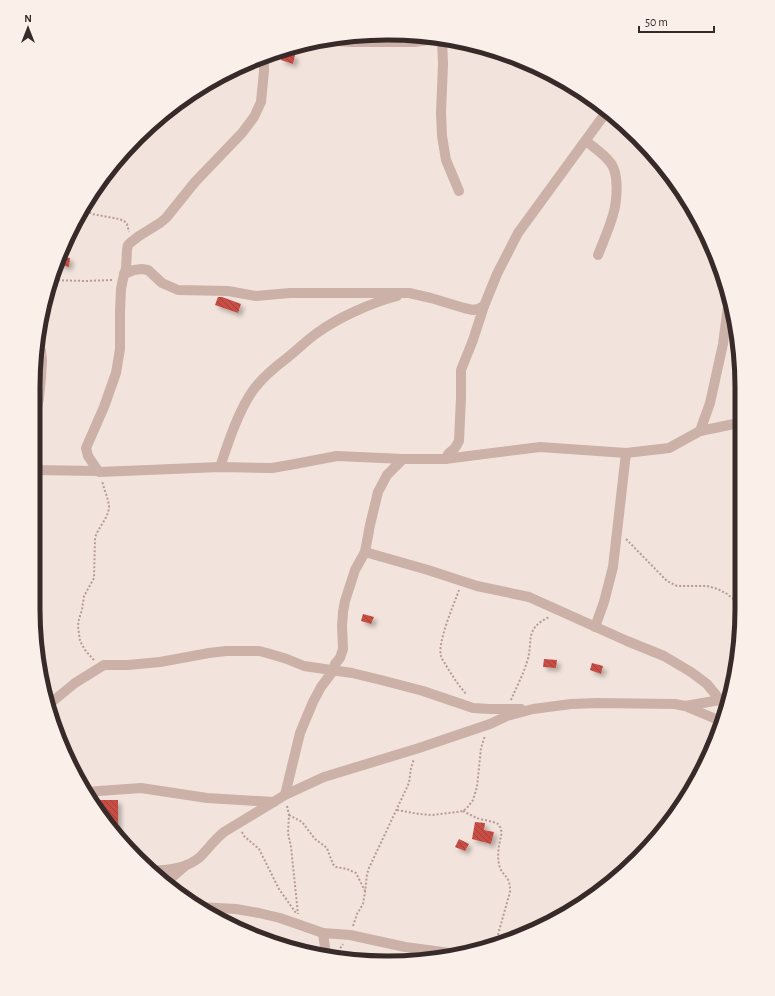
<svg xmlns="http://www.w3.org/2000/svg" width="775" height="996" viewBox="0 0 775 996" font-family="'Alegreya Sans',sans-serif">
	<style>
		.building { fill: url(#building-back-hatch); filter: url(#shadow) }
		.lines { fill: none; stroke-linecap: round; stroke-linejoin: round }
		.path { stroke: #b79b92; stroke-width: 2; stroke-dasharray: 2 2; stroke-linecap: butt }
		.street { stroke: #cbb1a8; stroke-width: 10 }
		.rim { fill: none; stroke: #372a28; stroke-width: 5 }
	</style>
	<defs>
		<pattern id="building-back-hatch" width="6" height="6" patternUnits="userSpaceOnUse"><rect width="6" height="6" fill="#c74d45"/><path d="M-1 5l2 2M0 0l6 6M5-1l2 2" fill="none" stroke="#a2403a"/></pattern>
		<filter id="shadow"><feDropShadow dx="3.5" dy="3.5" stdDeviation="2" flood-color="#0004"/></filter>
	</defs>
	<rect width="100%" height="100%" fill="#f2e4dc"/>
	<g class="building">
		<polygon points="284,52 295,55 293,64 281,60"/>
		<polygon points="61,256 70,258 69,267 57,264"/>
		<polygon points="218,297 222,297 241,304 238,313 215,305"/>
		<polygon points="363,614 374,617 371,624 361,621"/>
		<polygon points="544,659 557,660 556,668 543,667"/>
		<polygon points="592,663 603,666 601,674 590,670"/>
		<polygon points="91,800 118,800 118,835 97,807"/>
		<polygon points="475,822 485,823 484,830 494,832 491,844 472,839"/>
		<polygon points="459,839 469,844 465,851 455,847"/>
	</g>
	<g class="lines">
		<g class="path">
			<polyline points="175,107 184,103 192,92"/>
			<polyline points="86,210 92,214 119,219 124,221 127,224 129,232"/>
			<polyline points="50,280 85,281 113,280"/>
			<polyline points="626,539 667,581 677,586 707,586 718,589 727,594 736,601 739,604"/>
			<path d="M459 590C454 604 437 643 441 656 442 660 445 663 447 667 453 677 459 686 467 695"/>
			<path d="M94 660 92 658 85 650 80 641 78 626 79 619 82 610 84 596 94 578 95 538C98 527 109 518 109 506 108 498 104 489 102 481"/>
			<path d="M511 700C516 688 523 675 527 662 534 641 523 630 549 617"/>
			<polyline points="287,806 289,815 288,833 291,847 298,914"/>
			<polyline points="397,810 419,814 432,815 457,812 463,811 467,808 473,800 477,787 481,748 485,736"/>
			<path d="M463 811C467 813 472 816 477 818 482 820 493 821 498 824 501 827 502 832 501 836 499 845 497 855 499 864 501 876 511 875 510 892L495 945"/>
			<polyline points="289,815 302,822 315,839 327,848 328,851 333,864 336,867 347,869 356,873 365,891"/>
			<polyline points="242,832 244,836 259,849 279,889 296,913"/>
			<polyline points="353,926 357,914 363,904 365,892 367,874 369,868 409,783 411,768 414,759"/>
			<polyline points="336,955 343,944"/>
		</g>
		<g class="street">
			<polyline points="442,38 443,64 441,113 442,136 446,160 459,191"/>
			<polyline points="320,40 352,42 414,42 441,38"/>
			<path d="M586 141C593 147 603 153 609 161 620 172 617 201 613 215 609 229 603 242 598 255"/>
			<polyline points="682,192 683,192"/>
			<polyline points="124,274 134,270 142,269 148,270 162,283 178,290 228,291 256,296 290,293 409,293 431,298 464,308 473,310 478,309 484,306"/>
			<polyline points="34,422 39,398 41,378 42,360 41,351 38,345"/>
			<polyline points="700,431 739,423"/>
			<polyline points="445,459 449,453 455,448 459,441 461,397 461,370 473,340 484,306 497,274 518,233 607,111"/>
			<path d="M220 467C228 443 239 409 254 389 263 377 275 367 287 358 297 350 307 340 317 333 339 317 371 303 397 296"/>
			<polyline points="33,470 98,471 99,472 220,467 272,468 295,464 337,456 403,459 445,459 540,447 626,453 669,448 700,431 710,403 723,344 729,299"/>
			<polyline points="98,471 88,456 86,448 104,407 116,373 120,349 120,312 121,289 123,279 126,268 127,250 128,245 130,243 139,236 160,223 166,218 195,182 242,133 254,117 261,102 264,71 264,56"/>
			<polyline points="365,552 428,570 477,586 529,597 627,641 664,656 691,672 707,684 720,700 726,710"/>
			<polyline points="595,627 604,602 613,567 626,453"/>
			<polyline points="47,706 75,683 104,665 128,665 160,662 209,653 226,651 259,651 267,653 287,659 304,666 352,673 385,681 423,691 473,708 490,709 521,709"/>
			<polyline points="685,706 720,700 729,696"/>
			<polyline points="85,792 141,788 207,798 274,802"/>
			<polyline points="285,795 300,733 313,702 321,687 333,671 335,664 340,658 343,649 342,626 343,612 345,601 355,570 365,552 370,525 378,492 387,475 403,459"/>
			<path d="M153 871C170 869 186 869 200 857 208 849 215 839 224 832L285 795 324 777 419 748 490 724 507 716 533 709 571 704 597 703 675 704 685 706 723 722"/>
			<polyline points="168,883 170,879 184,867"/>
			<polyline points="199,907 236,909 259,913 280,918 323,933 350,935 405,947 450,953"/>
			<polyline points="323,933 326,955"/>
		</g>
	</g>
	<path d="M0 0H775V996H0ZM387 40H388A347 347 0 0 1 735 387V609A347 347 0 0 1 388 956H387A347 347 0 0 1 40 609V387A347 347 0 0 1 387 40Z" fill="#faefe9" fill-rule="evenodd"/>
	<path class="rim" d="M387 40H388A347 347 0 0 1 735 387V609A347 347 0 0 1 388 956H387A347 347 0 0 1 40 609V387A347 347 0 0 1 387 40Z"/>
	<g transform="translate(28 28)" stroke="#faefe9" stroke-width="3" paint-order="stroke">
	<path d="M0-3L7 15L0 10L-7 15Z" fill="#372a28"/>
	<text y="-6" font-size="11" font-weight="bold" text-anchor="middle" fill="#372a28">N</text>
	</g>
	<path d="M639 26v6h75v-6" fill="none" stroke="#372a28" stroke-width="2"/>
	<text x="645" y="26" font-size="12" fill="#372a28" stroke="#faefe9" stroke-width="3" paint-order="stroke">50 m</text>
</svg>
